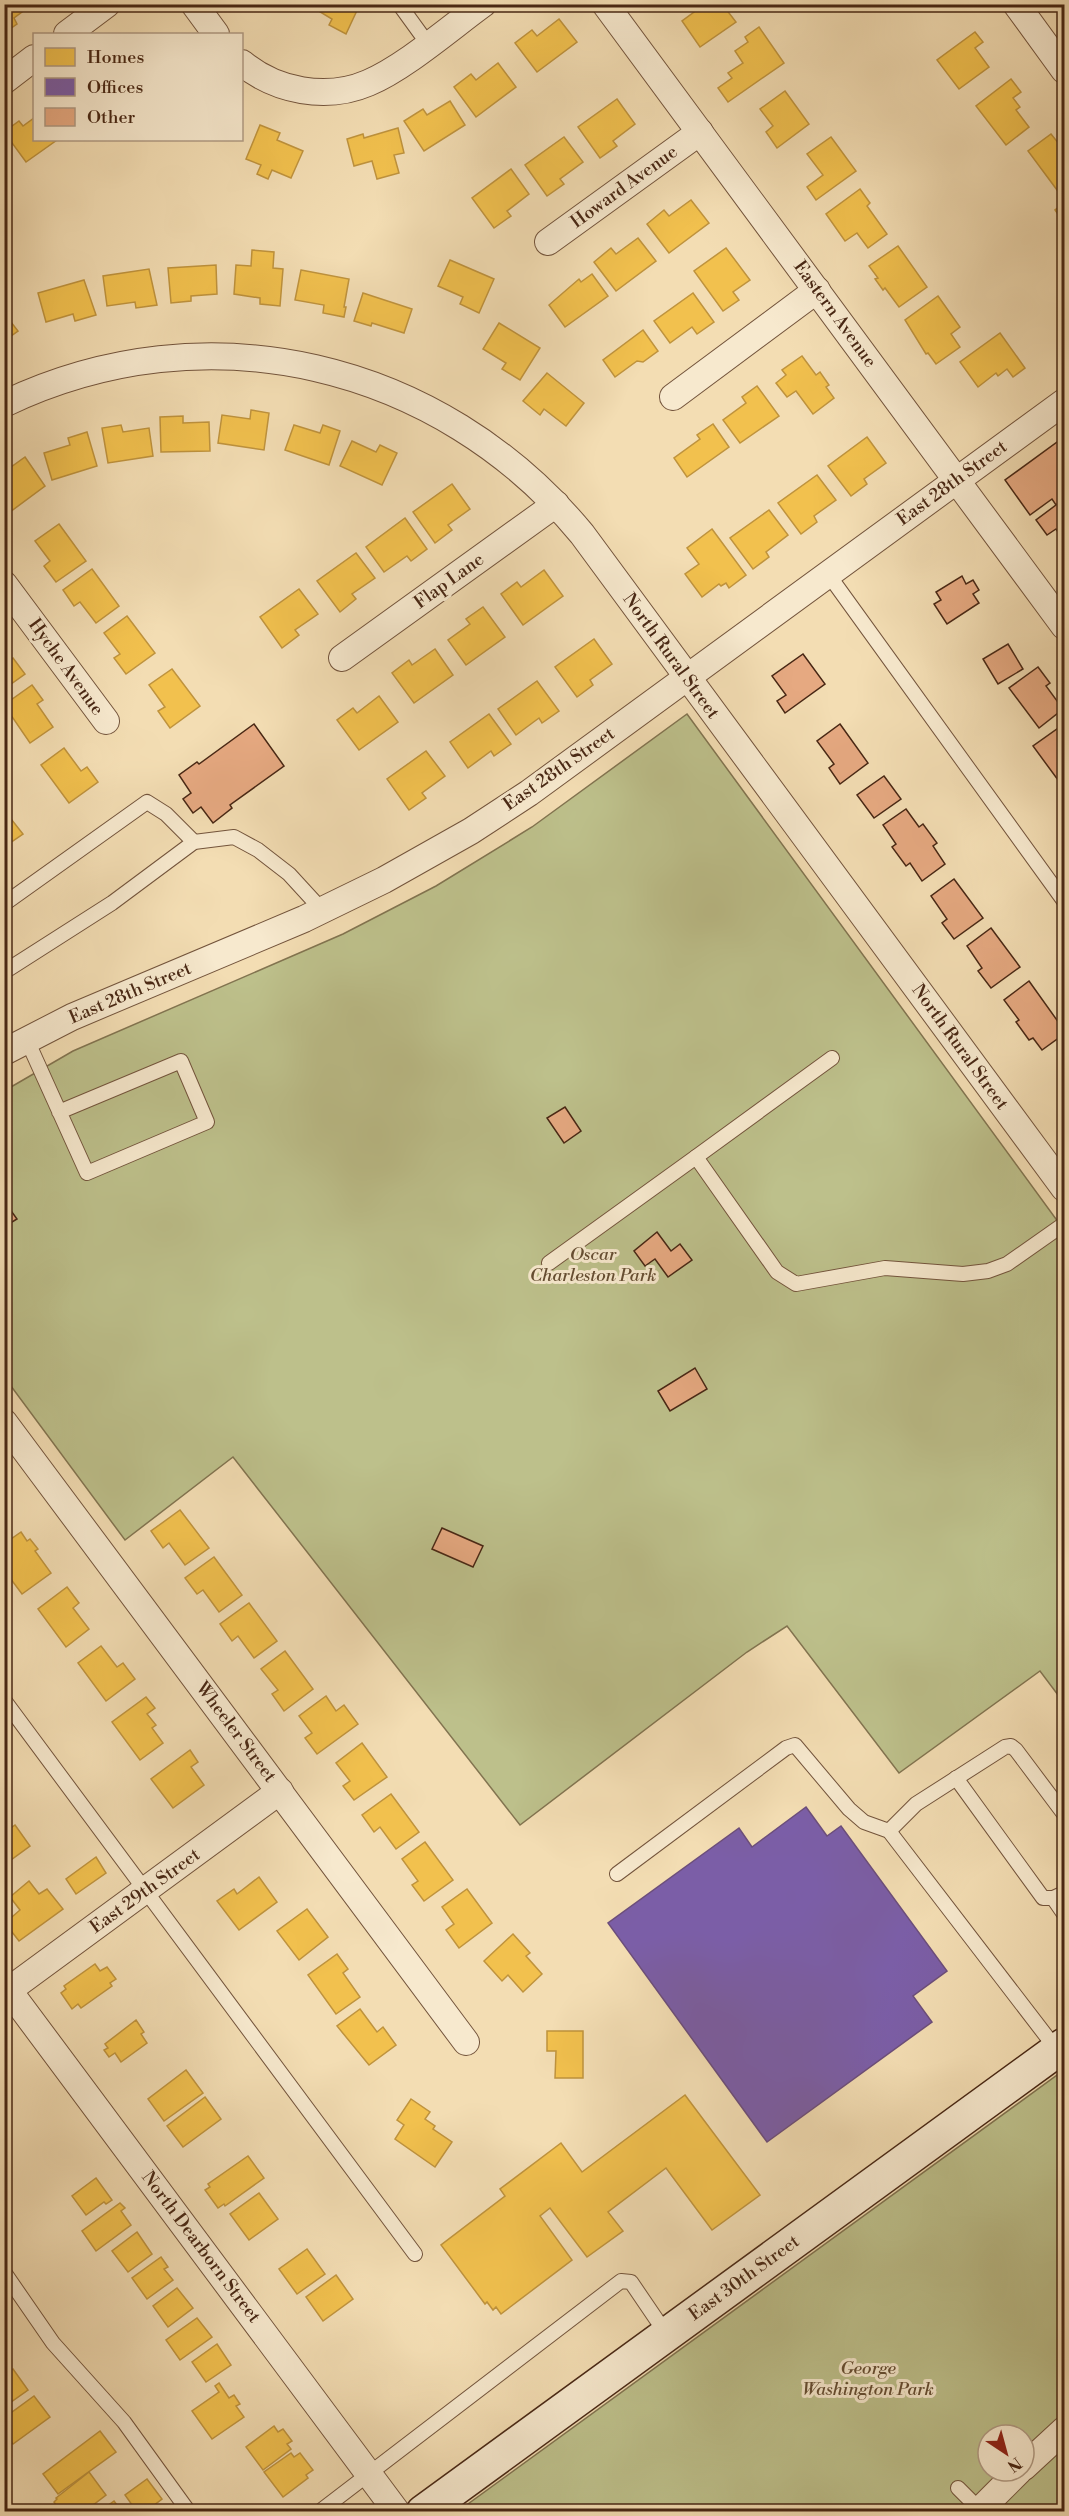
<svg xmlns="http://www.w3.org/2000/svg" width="1069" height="2516" viewBox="0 0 1069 2516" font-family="'Libre Bodoni',serif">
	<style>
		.green { fill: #bdc08b; stroke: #827450; stroke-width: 1.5; fill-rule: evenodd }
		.homes { fill: #f2c14e; stroke: #bf933d; stroke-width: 1.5 }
		.offices { fill: #7b5ea7; stroke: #6c4e7b; stroke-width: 1.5 }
		.building { fill: #e6a981; stroke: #482714; stroke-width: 1.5 }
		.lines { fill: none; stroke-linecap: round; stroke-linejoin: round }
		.lane-casing { stroke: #73543c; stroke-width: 16 }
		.street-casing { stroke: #73543c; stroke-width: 28 }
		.secondary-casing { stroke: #482714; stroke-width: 36 }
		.lane { stroke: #f7e9ce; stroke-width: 14 }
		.street { stroke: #f7e9ce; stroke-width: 26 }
		.secondary { stroke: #f7e9ce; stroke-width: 33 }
		.labels { text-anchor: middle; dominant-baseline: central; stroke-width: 6; stroke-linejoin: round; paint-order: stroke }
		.street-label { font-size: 18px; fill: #482714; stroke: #f7e9ce }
		.park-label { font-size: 18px; font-style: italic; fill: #654d32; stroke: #f7e9ce }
	</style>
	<rect width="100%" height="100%" fill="#f3ddb3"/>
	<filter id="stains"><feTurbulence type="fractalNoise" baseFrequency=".00333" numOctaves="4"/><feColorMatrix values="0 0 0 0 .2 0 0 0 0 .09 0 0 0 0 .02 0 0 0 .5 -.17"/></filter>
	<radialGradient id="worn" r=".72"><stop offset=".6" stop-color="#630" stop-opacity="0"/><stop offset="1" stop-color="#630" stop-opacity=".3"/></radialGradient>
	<g class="green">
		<polygon points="687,714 1064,1230 1064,1703 1040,1671 899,1773 787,1626 747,1652 520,1825 233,1457 125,1540 5,1378 4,1091 73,1051 343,934 436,886 532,827"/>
		<path d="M1064 2070V2511L457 2512ZM988 2435H1024V2471H988Z"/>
	</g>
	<g class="homes">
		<polygon points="4,4 33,4 14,18 17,24 4,33"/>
		<polygon points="307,4 360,4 346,34 329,25 332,19"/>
		<polygon points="688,4 718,4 723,11 726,9 736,22 700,47 682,21 694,12"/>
		<polygon points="559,19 577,42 537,72 515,43 532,30 537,36"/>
		<polygon points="759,27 784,63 728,102 718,88 732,78 728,73 743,63 735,51 748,42 745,37"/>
		<polygon points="975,32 983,42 975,48 989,67 959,89 937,60"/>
		<polygon points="498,63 516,87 476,117 454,87 471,74 476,80"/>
		<polygon points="1011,79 1021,92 1013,98 1020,107 1016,110 1029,127 1006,145 976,106"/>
		<polygon points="785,91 809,124 777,148 766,132 773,126 760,109"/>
		<polygon points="617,99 635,124 613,141 617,146 600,158 578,127"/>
		<polygon points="450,101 465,125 424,151 404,121 423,109 427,115"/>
		<polygon points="34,118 34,140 57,140 26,162 4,132 19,121 23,126"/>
		<polygon points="260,125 280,133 277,140 303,151 291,178 272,170 268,179 257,174 261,165 246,159"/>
		<polygon points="398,128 404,153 394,155 399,173 377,179 372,161 354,166 347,139 363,134 364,138"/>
		<polygon points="1051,134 1059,144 1061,142 1064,146 1064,190 1060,194 1028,151"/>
		<polygon points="564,137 583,162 560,179 564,184 547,196 525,165"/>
		<polygon points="831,137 856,171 816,200 807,187 823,175 807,154"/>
		<polygon points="511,169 529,194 507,211 511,216 494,228 472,198"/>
		<polygon points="860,189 870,203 867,206 887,234 868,248 857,233 845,241 826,214"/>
		<polygon points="691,200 709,223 669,253 647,224 664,210 669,216"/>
		<polygon points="1064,203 1064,223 1055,210"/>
		<polygon points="638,238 656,261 616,291 594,262 611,248 616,254"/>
		<polygon points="898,246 927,287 899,307 885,288 883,290 875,279 878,278 869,266"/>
		<polygon points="726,248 750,280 733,292 739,300 723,311 694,271"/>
		<polygon points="252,250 274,252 273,268 283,269 280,306 260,304 260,298 234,294 236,265 251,266"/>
		<polygon points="450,260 494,279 479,313 460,304 463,297 438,286"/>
		<polygon points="216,265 217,294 191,296 191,301 171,303 168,268"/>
		<polygon points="149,269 157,305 136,308 135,302 107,306 103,276"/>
		<polygon points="301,270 349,279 344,307 346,307 344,317 323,313 324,305 295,300"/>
		<polygon points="592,274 608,296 565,327 549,305 579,279 581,282"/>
		<polygon points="84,280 96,315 75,321 73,314 46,322 38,293"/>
		<polygon points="363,293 412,309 404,333 372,323 371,326 354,321"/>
		<polygon points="693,293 714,322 697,334 692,327 670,343 654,321"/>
		<polygon points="938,296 960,327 951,334 960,347 936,364 928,353 926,354 905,320"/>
		<polygon points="4,313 18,331 4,341"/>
		<polygon points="499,323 540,348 520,380 502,369 506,363 483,349"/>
		<polygon points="643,330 658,351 643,362 637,361 615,377 603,360"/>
		<polygon points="1000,333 1025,368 1013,377 1007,369 998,376 996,373 978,387 960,362"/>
		<polygon points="802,356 816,375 820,372 829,385 826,387 834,398 813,414 796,391 787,397 776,383 786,375 782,370"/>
		<polygon points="547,373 584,403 566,426 544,409 540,415 523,401"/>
		<polygon points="757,386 779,416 740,443 723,420 746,403 742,397"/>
		<polygon points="251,410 269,413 264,450 218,443 222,415 250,419"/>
		<polygon points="183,416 183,423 209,422 210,451 161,452 160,417"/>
		<polygon points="713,424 729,447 687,477 674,458 700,439 697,435"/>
		<polygon points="121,425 123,432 149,428 153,456 108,463 102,428"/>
		<polygon points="294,425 320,433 323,425 340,431 329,465 285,450"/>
		<polygon points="87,432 97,466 52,480 44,453 70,445 68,438"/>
		<polygon points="867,437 886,463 864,479 867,484 851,496 828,466"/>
		<polygon points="352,441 376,452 380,445 397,453 382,485 340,466"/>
		<polygon points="25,457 45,486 6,515 4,481 11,476 7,470"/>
		<polygon points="817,475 836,500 814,516 817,522 801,534 778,503"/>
		<polygon points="452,484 470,509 448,525 452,530 435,543 413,512"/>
		<polygon points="769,510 788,535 766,552 769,557 753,569 730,538"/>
		<polygon points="405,518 427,549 411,561 407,556 384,572 366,547"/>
		<polygon points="59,524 86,561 56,582 44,566 50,561 35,541"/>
		<polygon points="712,529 746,575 729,588 726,583 721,586 719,584 702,597 685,574 699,564 687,548"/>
		<polygon points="356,553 375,578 352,594 356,599 340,612 317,581"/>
		<polygon points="92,569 119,606 96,623 80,602 74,606 63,590"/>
		<polygon points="544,570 563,596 523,625 501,594 517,582 521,587"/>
		<polygon points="299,589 318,614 295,630 299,635 282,648 260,617"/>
		<polygon points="483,607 505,637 466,665 448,640 470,624 466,619"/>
		<polygon points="127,616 155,653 126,674 114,658 120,654 104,633"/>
		<polygon points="594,639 612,664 590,680 593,685 577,697 555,667"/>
		<polygon points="435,649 453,675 414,703 392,673 409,660 412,665"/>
		<polygon points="13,658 25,674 4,689 4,662 6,663"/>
		<polygon points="172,669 200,706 170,728 158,711 165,707 149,685"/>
		<polygon points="537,681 559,711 542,723 539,718 516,735 498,709"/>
		<polygon points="32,685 43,700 37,704 53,727 30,743 4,705"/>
		<polygon points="379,696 398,722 359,750 337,720 353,708 357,713"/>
		<polygon points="489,714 511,744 494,756 491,751 468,768 450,742"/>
		<polygon points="64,748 81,771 87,767 98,782 69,803 41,765"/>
		<polygon points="426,751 445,776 422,793 426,798 409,810 387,779"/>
		<polygon points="4,810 23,834 4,847"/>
		<polygon points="180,1510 209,1548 185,1565 169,1543 163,1548 151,1531"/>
		<polygon points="21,1532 27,1541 30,1539 38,1549 35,1551 51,1573 22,1594 4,1570 4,1544"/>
		<polygon points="214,1557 242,1595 219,1612 203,1590 197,1594 185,1578"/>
		<polygon points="67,1587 79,1603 73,1608 89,1629 66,1647 38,1609"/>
		<polygon points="249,1603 277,1641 254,1658 238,1636 232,1641 220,1624"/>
		<polygon points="101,1646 117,1667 123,1663 135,1679 106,1701 78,1663"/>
		<polygon points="285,1651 313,1689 284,1711 272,1694 278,1690 261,1669"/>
		<polygon points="326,1696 336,1711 344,1705 358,1724 317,1754 305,1738 312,1733 299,1716"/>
		<polygon points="146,1697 155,1708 147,1714 156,1725 152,1728 163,1743 140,1760 112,1722"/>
		<polygon points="362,1743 387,1777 354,1800 343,1786 350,1781 336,1763"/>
		<polygon points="190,1750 198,1762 191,1767 204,1785 173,1808 151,1779"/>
		<polygon points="391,1794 419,1832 396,1849 380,1827 374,1832 362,1815"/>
		<polygon points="15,1825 30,1846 4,1865 4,1833"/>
		<polygon points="425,1842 453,1880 424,1901 412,1885 418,1881 402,1859"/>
		<polygon points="96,1857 106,1873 76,1894 66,1879"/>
		<polygon points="259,1877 277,1902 239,1930 217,1901 234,1889 237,1894"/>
		<polygon points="29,1881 39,1894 47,1889 63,1909 19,1941 5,1923 20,1910 10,1897"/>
		<polygon points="467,1889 492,1923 459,1948 446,1930 454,1924 442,1907"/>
		<polygon points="307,1909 328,1937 299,1960 277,1931"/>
		<polygon points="513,1934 530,1953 526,1956 542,1974 523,1992 508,1975 502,1981 484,1961"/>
		<polygon points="337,1954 348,1969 343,1973 360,1997 336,2014 308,1975"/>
		<polygon points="95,1964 100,1971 107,1967 116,1979 110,1983 112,1986 81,2008 78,2004 72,2009 61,1993 66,1989 64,1986"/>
		<polygon points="360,2009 377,2032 383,2027 396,2045 369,2065 337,2026"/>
		<polygon points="136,2020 144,2032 141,2034 147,2043 121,2062 115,2053 109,2057 104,2050 108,2048 105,2044"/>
		<polygon points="547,2031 583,2031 583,2078 555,2078 556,2051 547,2051"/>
		<polygon points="186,2070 203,2093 164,2121 148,2099"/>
		<polygon points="685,2095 760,2195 712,2230 666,2168 608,2212 623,2231 587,2257 550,2208 540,2216 572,2260 501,2314 496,2307 493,2310 487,2302 485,2304 441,2245 505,2196 500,2189 561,2143 582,2172"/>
		<polygon points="205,2097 221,2119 183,2147 167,2126"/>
		<polygon points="411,2099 430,2112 425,2119 435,2126 433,2129 452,2142 435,2167 395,2139 404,2125 397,2120"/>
		<polygon points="248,2156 264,2178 225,2206 224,2204 218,2208 205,2190 210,2187 208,2184"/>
		<polygon points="96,2178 112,2200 106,2204 104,2202 86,2215 72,2196"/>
		<polygon points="259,2193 278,2219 249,2240 230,2214"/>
		<polygon points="120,2203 125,2208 121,2211 131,2225 96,2251 82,2231"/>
		<polygon points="137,2232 152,2254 128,2272 112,2251"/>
		<polygon points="307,2249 325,2274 297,2294 279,2269"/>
		<polygon points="161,2257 168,2267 164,2269 173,2280 147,2299 132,2278"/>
		<polygon points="336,2275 353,2299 323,2321 306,2297"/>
		<polygon points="177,2288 193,2308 168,2327 153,2306"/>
		<polygon points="197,2318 212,2337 180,2360 166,2340"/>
		<polygon points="217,2344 231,2365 206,2382 192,2362"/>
		<polygon points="13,2369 28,2390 4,2407 4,2375"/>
		<polygon points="219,2383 229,2398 234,2395 240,2404 236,2406 244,2417 212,2439 192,2411 219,2392 215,2386"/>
		<polygon points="34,2396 50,2417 13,2444 4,2433 4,2418"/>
		<polygon points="274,2426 278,2432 283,2429 292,2441 287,2444 291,2449 263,2470 246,2447"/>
		<polygon points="100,2431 116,2452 58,2494 43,2474"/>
		<polygon points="291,2453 294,2457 300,2453 313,2470 306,2475 308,2478 283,2497 264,2472"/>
		<polygon points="89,2472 106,2495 84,2512 61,2512 54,2502 57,2499 56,2498"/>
		<polygon points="147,2479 162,2499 145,2512 137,2512 125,2495"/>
		<polygon points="114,2501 122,2512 99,2512"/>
	</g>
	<polygon class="offices" points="806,1807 827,1836 841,1826 947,1971 913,1996 932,2022 767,2142 608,1923 739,1828 752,1847"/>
	<g class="building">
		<polygon points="1064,437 1064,490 1061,492 1064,499 1056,505 1052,499 1030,515 1005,480"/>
		<polygon points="1064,499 1064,541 1056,529 1047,535 1036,520"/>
		<polygon points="962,576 966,584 973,580 979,590 973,594 979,603 947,624 934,604 941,600 936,592"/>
		<polygon points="1008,644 1023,669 998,684 983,659"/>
		<polygon points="803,654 825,684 785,713 777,701 786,695 772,676"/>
		<polygon points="1038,667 1050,683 1046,686 1063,709 1039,728 1009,688"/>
		<polygon points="254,724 284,766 230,805 232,808 213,823 201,807 193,813 183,799 191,793 179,775 197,762 199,764"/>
		<polygon points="840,724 868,763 840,784 829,768 834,764 817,741"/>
		<polygon points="1064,724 1064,776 1058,780 1033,746"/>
		<polygon points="884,776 901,799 874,818 857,795"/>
		<polygon points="906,809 919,827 923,824 937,843 933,846 945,864 922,881 910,863 906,866 892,847 896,844 883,825"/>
		<polygon points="954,879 983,918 954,939 942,923 947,919 931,896"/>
		<polygon points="991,928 1020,967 991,988 978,971 982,968 967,946"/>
		<polygon points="1029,981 1064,1030 1064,1034 1042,1050 1033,1038 1029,1040 1016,1022 1019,1020 1004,1000"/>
		<polygon points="565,1107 581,1131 564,1143 547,1118"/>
		<polygon points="4,1201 17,1219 4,1227"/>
		<polygon points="657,1232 671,1251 680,1244 692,1260 668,1277 655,1259 645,1266 634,1251"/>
		<polygon points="695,1368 707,1389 670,1411 658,1391"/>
		<polygon points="442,1528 483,1546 473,1567 432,1549"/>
	</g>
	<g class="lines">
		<g class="lane-casing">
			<g id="lane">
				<polyline points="399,4 428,44"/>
				<polyline points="828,574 1064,901"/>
				<polyline points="4,904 147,802 166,814 194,842"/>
				<polyline points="4,972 112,903 194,842 234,837 258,850 289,874 322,910"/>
				<polyline points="27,1040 87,1173 207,1122 181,1061 59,1112"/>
				<polyline points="696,1157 832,1058"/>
				<polyline points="549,1263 696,1157 777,1272 796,1284 885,1268 963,1274 988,1271 1007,1264 1064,1224"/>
				<polyline points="4,1700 415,2254"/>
				<polyline points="956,1778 1043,1898 1053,1898 1064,1893"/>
				<polyline points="889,1831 916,1804 1005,1747 1011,1746 1016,1750 1064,1814"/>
				<polyline points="617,1874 786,1748 795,1745 849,1809 864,1822 889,1831 1057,2050"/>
				<polyline points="1053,1898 1064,1914"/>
				<polyline points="4,2272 53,2343 124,2422 189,2512"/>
				<polyline points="958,2488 980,2510"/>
				<polyline points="319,2512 621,2281 631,2282 667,2335"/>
			</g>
		</g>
		<g class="street-casing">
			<g id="street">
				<polyline points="194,4 216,34"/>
				<polyline points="605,4 1064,626"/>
				<polyline points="1016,4 1064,70"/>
				<polyline points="67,34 107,4"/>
				<path d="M242 63C276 91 326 101 368 83 404 68 450 28 483 4"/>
				<polyline points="4,81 34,58"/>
				<polyline points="548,242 700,132"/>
				<polyline points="673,397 817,290"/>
				<path d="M4 404C206 307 440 362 582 534L1064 1188"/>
				<polyline points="4,584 106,721"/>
				<polyline points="342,658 556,504"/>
				<polyline points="4,1052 72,1017 304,919 384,880 471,831 529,793 1064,402"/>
				<polyline points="4,1422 466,2042"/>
				<polyline points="4,1984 397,2512"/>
				<polyline points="9,1990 280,1791"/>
				<polyline points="1024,2467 1064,2430"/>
				<polyline points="978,2512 1019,2471"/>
			</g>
		</g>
		<g class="secondary-casing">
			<polyline id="secondary" points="423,2512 1064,2045"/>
		</g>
		<use href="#lane" class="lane"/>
		<use href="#street" class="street"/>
		<use href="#secondary" class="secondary"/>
	</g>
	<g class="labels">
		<g class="street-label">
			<text transform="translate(624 187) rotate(-36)">Howard Avenue</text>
			<text transform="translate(835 314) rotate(54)">Eastern Avenue</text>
			<text transform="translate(952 483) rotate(-36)">East 28th Street</text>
			<text transform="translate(449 581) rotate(-36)">Flap Lane</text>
			<text transform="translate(671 656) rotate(54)">North Rural Street</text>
			<text transform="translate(66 667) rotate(54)">Hyche Avenue</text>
			<text transform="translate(559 769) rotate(-35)">East 28th Street</text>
			<text transform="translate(130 993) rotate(-23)">East 28th Street</text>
			<text transform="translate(960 1047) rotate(54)">North Rural Street</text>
			<text transform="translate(236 1732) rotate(53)">Wheeler Street</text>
			<text transform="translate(145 1891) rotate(-36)">East 29th Street</text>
			<text transform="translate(201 2247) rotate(53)">North Dearborn Street</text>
			<text transform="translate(744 2278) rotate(-36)">East 30th Street</text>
		</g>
		<g class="park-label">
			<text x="593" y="1254">Oscar<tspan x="593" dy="21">Charleston Park</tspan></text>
			<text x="868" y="2368">George<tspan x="868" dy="21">Washington Park</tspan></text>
		</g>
	</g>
	<rect width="1069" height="2516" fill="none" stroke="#f3ddb3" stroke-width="24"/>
	<rect x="6" y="6" width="1057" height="2504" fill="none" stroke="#482714" stroke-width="3"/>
	<rect x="12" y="12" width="1045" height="2492" fill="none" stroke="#482714" stroke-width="1.5"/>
	<rect x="33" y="33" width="210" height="108" fill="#f7e9ce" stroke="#b19b84" stroke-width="1.5"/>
	<rect x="45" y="48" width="30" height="18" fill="#f2c14e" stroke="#b19b84" stroke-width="1.5"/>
	<text x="87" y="63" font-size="18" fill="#482714">Homes</text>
	<rect x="45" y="78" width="30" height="18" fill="#7b5ea7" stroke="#b19b84" stroke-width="1.5"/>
	<text x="87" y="93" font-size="18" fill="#482714">Offices</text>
	<rect x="45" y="108" width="30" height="18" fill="#e6a981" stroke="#b19b84" stroke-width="1.5"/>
	<text x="87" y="123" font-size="18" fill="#482714">Other</text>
	<g transform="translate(1006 2453) rotate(144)"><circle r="28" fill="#f7e9ce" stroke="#b19b84" stroke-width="1.5"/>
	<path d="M0-4.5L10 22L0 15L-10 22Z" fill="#8f2418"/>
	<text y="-9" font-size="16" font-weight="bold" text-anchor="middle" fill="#482714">N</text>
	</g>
	<rect width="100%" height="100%" filter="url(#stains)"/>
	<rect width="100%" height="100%" fill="url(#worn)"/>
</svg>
